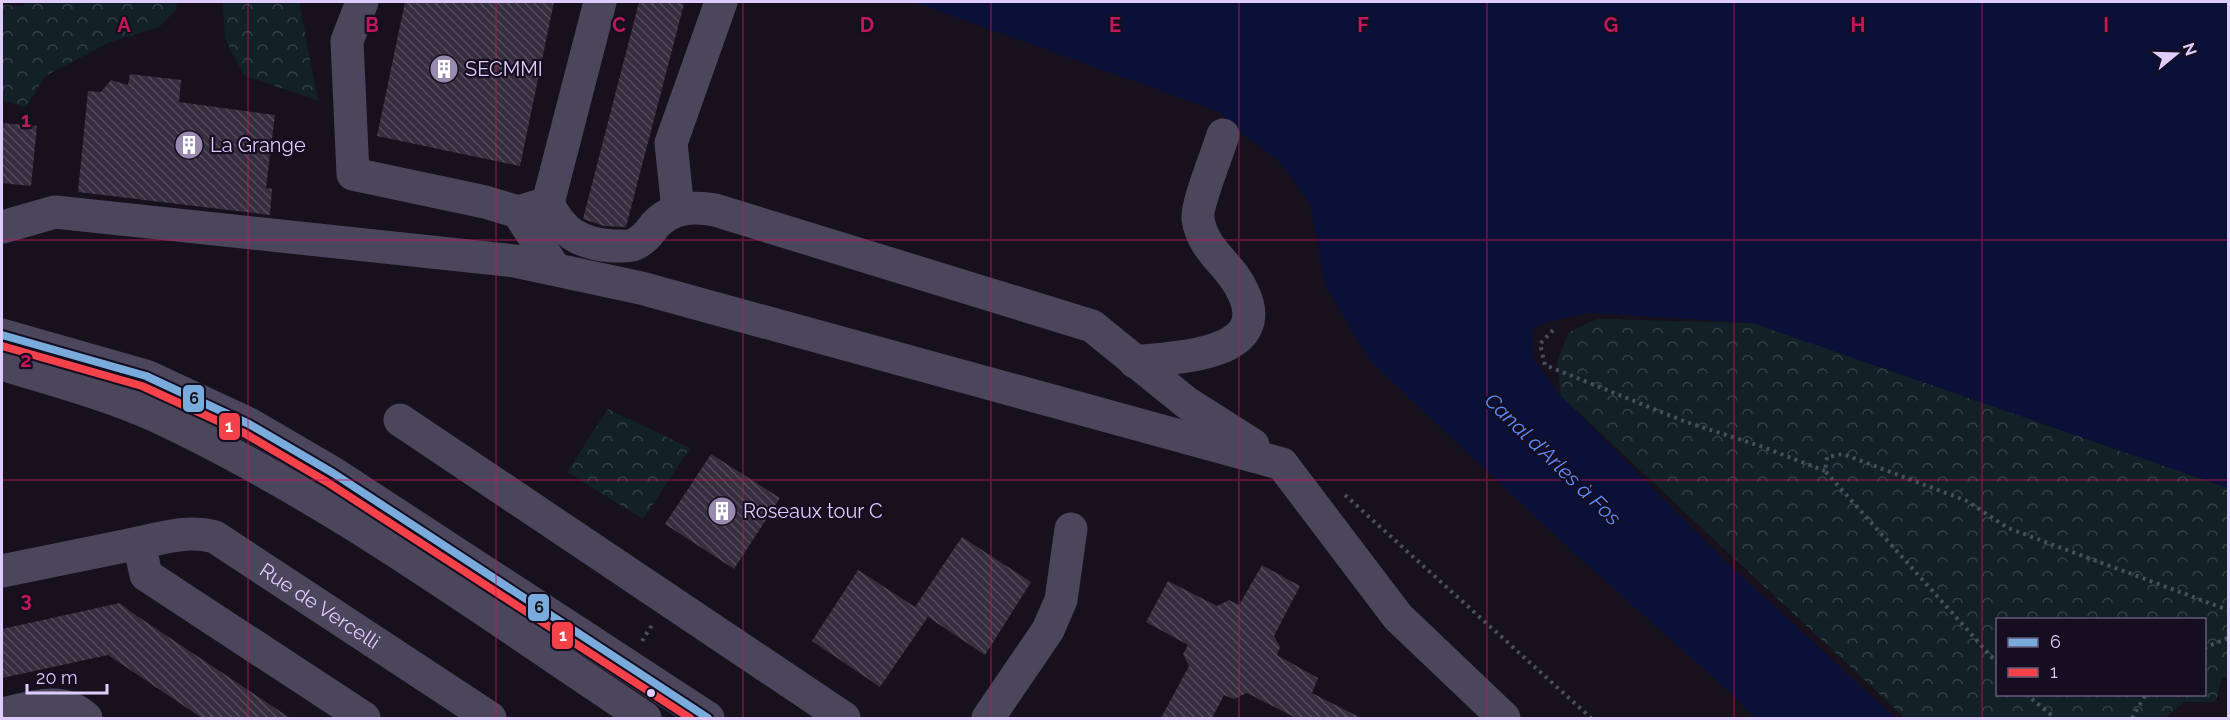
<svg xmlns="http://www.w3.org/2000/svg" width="2230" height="720" viewBox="0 0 2230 720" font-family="Raleway,sans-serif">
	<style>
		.park { fill: url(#park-crowns); fill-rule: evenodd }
		.water { fill: #0b1039 }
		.building { fill: url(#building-back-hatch) }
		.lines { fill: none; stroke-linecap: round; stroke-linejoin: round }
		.path { stroke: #484e5d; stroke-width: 4; stroke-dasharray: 3 4.5; stroke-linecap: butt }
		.minor { stroke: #4c465d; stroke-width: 33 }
		.bus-1-casing { stroke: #150d20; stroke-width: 12 }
		.bus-2-casing { stroke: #150d20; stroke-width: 12 }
		.bus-1 { stroke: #79acdc; stroke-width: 8 }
		.bus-2 { stroke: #f5424a; stroke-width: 8 }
		.grid { fill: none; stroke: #c2185b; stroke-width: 1.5; stroke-opacity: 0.55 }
		.bus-dot { fill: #deccfe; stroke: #150d20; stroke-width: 2 }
		.labels { text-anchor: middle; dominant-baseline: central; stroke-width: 4.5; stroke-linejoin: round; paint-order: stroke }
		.poi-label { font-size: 20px; fill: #deccfe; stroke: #150d20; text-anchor: start }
		.street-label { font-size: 20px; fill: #deccfe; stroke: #150d20 }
		.water-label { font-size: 21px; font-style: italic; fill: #5c8bfc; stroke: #150d20 }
		.grid-label { font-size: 20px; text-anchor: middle; font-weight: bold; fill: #c2185b; stroke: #150d20; stroke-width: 4.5; stroke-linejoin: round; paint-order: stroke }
		.line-badge { stroke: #150d20; stroke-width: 2 }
		.badge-label { font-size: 16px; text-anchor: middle; font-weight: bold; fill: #fff }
		.pale-badge-label { font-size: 16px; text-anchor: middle; font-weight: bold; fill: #111 }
	</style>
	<defs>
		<pattern id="park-crowns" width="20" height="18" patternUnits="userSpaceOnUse" patternTransform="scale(1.5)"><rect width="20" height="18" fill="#112127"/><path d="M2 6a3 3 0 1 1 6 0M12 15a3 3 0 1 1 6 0" fill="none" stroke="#334047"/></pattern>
		<pattern id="building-back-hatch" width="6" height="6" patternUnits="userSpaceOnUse" patternTransform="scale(1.5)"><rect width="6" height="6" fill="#352e3e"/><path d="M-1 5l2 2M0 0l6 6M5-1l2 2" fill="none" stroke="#524b5b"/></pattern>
	</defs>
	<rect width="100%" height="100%" fill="#16111c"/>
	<g class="park">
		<polygon points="25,2 177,2 176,10 159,27 110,42 45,76 26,107 2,101 2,5 24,6"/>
		<polygon points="223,2 299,2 318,101 243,75 225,38"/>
		<path d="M1597 319 1753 323 2228 488V678L2222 677 2216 702H2184L2165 718H1905L1561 396 1557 361 1569 332ZM1998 620H2204V694H1998Z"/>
		<polygon points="608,409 690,448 643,519 567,472"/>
	</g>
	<polygon class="water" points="914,2 2228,2 2228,488 1753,323 1588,313 1544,323 1532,330 1533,358 1561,396 1723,559 1895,718 1754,718 1734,696 1573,552 1370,361 1325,285 1310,204 1279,161 1238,131 1220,112"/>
	<g class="building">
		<polygon points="405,2 554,2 520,166 377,136"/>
		<polygon points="639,2 673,2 684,4 626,227 604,226 583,219"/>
		<polygon points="130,74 181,80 179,102 275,115 266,188 272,189 270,215 78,192 88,91 101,92 111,80 128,85"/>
		<polygon points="2,123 37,126 31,186 2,183"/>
		<polygon points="711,454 780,498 734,569 665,524"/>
		<polygon points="962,537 1031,582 985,655 928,617 880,687 812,641 858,570 915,607"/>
		<polygon points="1262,565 1300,586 1274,636 1280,647 1277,655 1318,678 1312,693 1361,718 1296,718 1247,693 1234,699 1224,695 1212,718 1161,718 1189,666 1183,654 1188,645 1146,622 1168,581 1217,606 1229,600 1239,605"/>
		<polygon points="120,603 131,612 290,718 202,718 108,655 2,678 2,629"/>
	</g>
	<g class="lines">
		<g class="path">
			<polyline points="1553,330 1540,344 1545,365 1686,422 1763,447 1825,471"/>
			<polyline points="1345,495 1591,718"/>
			<polyline points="642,641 652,625"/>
			<polyline points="2204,648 2228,638"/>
			<polyline points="1998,664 1825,471 1827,457 1843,454 1967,501 2008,528 2228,610"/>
			<polyline points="2026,694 2055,718"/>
			<polyline points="2132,718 2146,694"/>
		</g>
		<g class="minor">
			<polyline points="362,2 347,41 353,174 485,202 518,212 548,203 600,2"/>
			<path d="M548 203C561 232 580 244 613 246 620 246 629 247 635 244 645 239 649 233 655 225 671 207 693 206 715 210L1092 326 1187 403 1253 445"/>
			<polyline points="678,210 671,143 721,2"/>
			<polyline points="518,212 554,268"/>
			<polyline points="2,227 55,212 515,261 641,288 1282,464 1398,617 1504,718"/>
			<polyline points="2,335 146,376 249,424 333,473 708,718"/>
			<path d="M1135 362C1173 357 1274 357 1243 292 1231 264 1203 252 1198 219 1196 205 1218 152 1223 135"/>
			<path d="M2 364C53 380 107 394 156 416 330 497 486 613 645 718"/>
			<polyline points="400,420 844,718"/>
			<polyline points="2,571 139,543"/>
			<path d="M2 714C31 708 62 695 86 718"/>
			<path id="s1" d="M364 718 146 575 139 543C165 537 189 530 215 537L490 718"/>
			<polyline points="988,718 1048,630 1061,600 1071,529"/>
		</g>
		<g class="bus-1-casing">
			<polyline id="bus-1" points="2,335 146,376 249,424 333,473 708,718"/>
		</g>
		<g class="bus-2-casing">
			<polyline id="bus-2" points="2,346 142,386 244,433 327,482 690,718"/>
		</g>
		<use href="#bus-1" class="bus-1"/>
		<use href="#bus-2" class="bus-2"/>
	</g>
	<path class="grid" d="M248 2V718M496 2V718M743 2V718M991 2V718M1239 2V718M1487 2V718M1734 2V718M1982 2V718M2 240H2228M2 480H2228"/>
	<defs>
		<g id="building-disc" transform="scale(1.5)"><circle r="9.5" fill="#988baf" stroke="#150d20"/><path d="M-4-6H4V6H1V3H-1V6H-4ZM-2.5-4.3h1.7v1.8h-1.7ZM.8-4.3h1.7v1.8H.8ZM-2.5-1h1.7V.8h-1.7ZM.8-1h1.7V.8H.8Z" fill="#fff"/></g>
	</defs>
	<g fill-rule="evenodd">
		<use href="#building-disc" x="444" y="69"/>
		<use href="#building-disc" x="189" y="145"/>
		<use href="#building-disc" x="722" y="511"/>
	</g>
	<circle class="bus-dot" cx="651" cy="693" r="5"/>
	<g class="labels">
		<g class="poi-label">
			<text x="465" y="69">SECMMI</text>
			<text x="210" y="145">La Grange</text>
			<text x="743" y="511">Roseaux tour C</text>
		</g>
		<g class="street-label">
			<text stroke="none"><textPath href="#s1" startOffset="496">Rue de Vercelli</textPath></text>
		</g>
		<g class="water-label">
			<text transform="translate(1553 459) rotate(44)">Canal d'Arles à Fos</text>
		</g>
	</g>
	<g class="grid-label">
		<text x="124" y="32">A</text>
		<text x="372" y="32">B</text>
		<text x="619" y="32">C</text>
		<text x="867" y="32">D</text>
		<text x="1115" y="32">E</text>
		<text x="1363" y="32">F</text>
		<text x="1611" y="32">G</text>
		<text x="1858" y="32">H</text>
		<text x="2106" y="32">I</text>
		<text x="26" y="127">1</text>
		<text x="26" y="367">2</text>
		<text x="26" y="607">3</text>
	</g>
	<g class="line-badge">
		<rect x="182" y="384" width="23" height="29" rx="6" fill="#79acdc"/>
		<rect x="218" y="412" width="23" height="29" rx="6" fill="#f5424a"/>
		<rect x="527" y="593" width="23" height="29" rx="6" fill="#79acdc"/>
		<rect x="551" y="621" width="23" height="29" rx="6" fill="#f5424a"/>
	</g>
	<g class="badge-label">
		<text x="229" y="432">1</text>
		<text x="563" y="641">1</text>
	</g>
	<g class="pale-badge-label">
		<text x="194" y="404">6</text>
		<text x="539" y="613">6</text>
	</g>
	<rect width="2230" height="720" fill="none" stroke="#deccfe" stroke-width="6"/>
	<rect x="1996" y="618" width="210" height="78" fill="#150d20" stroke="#655979" stroke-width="1.5"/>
	<rect x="2008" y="638" width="30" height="9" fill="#79acdc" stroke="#655979" stroke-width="1.5"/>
	<text x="2050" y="648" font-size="18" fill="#deccfe">6</text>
	<rect x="2008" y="668" width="30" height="9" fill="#f5424a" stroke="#655979" stroke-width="1.5"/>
	<text x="2050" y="678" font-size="18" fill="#deccfe">1</text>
	<g transform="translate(2176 54) rotate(71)" stroke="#150d20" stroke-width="4.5" paint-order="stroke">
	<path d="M0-4.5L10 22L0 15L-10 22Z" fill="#deccfe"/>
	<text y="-9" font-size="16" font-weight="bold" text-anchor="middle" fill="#deccfe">N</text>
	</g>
	<path d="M27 684v9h80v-9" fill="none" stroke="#deccfe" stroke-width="3"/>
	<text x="36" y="684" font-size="18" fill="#deccfe" stroke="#150d20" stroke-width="4.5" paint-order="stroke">20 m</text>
</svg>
